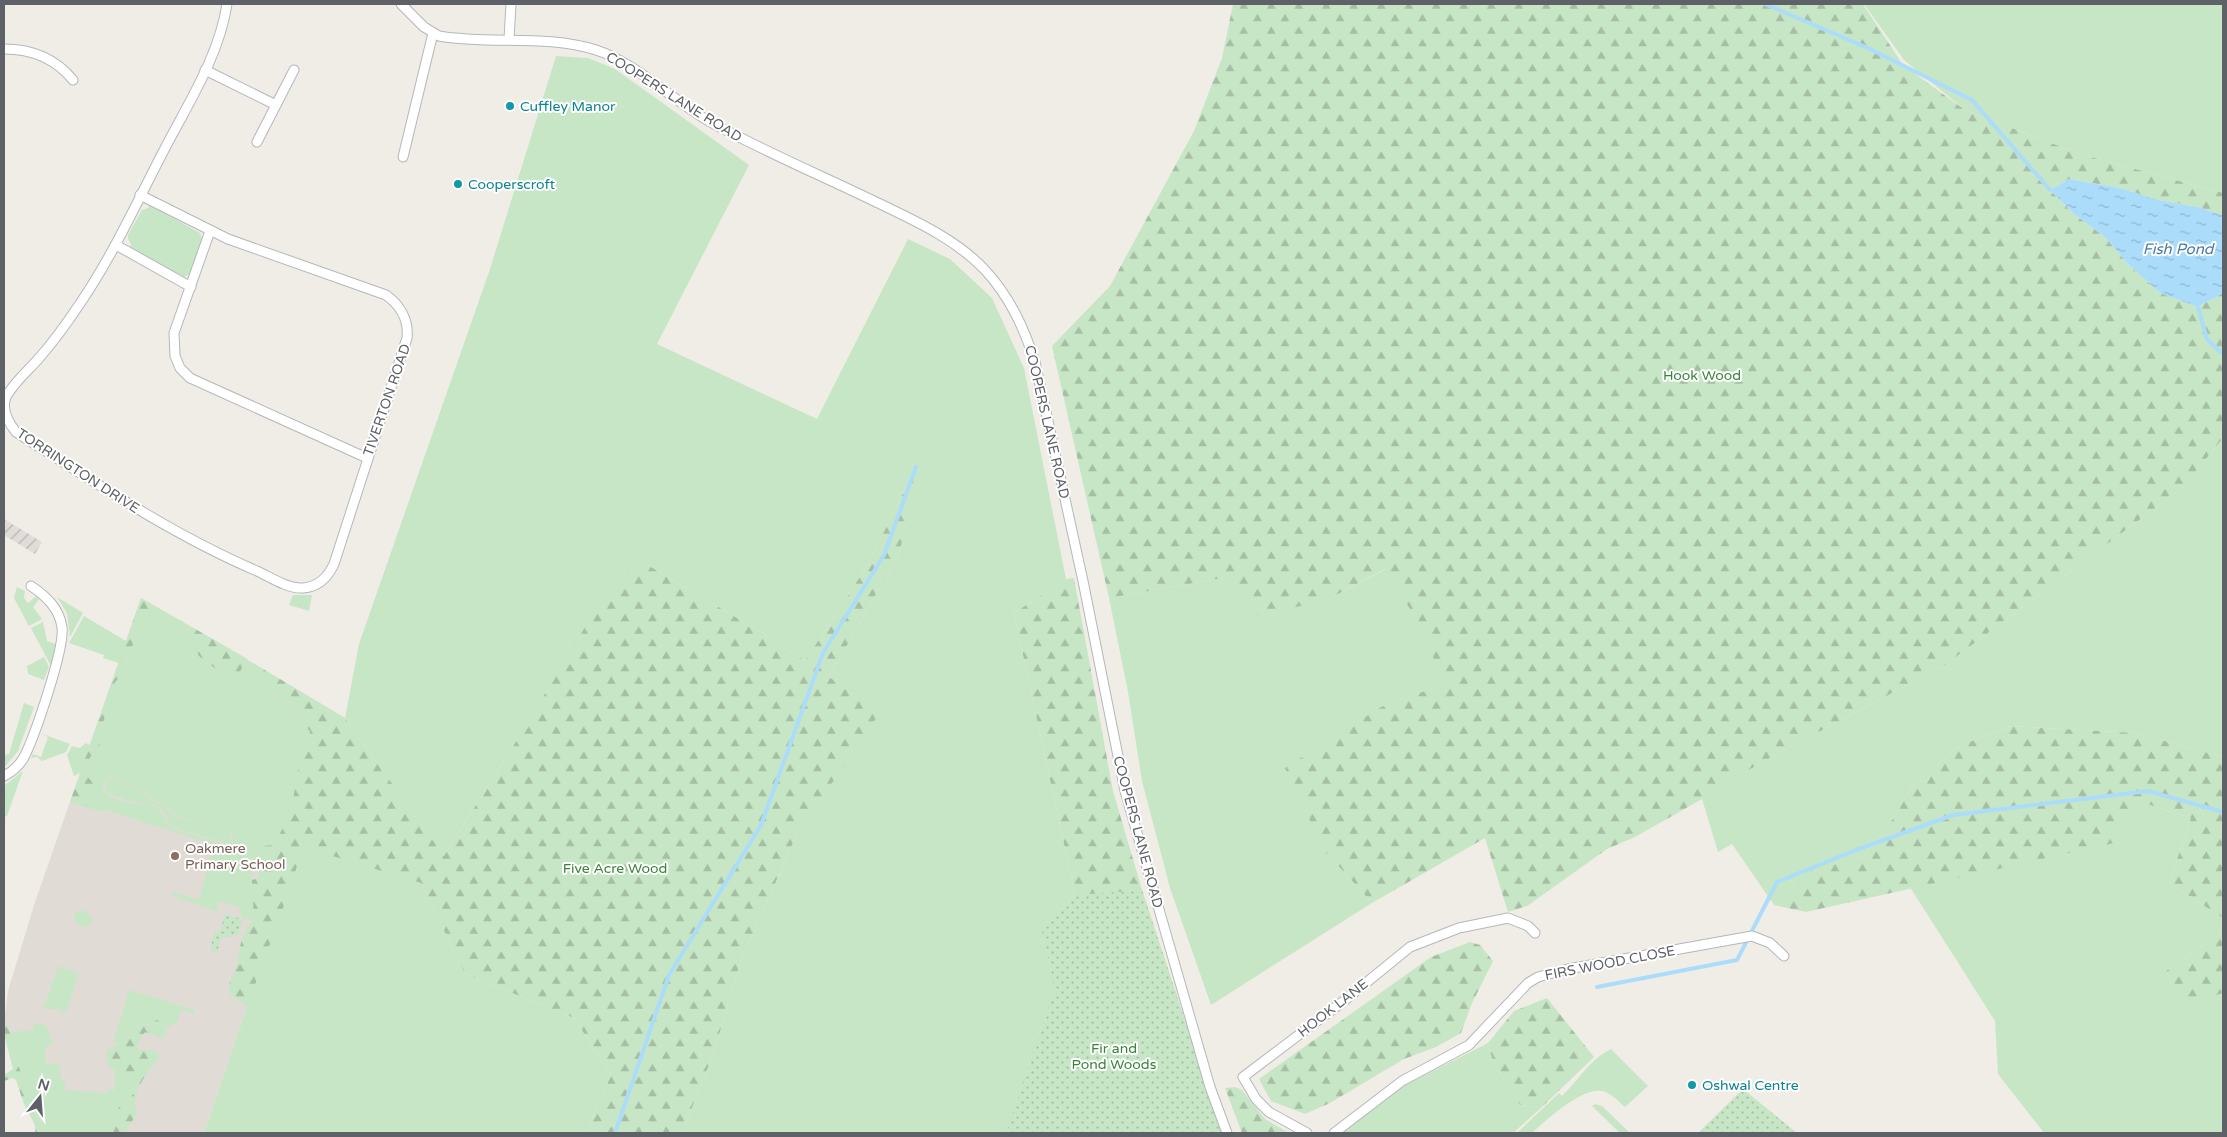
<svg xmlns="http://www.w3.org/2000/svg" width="2227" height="1137" viewBox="0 0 2227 1137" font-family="'Varela Round',sans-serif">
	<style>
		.industrial { fill: url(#industrial-furrows) }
		.education { fill: #e0dcd5 }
		.green { fill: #c7e6c5; fill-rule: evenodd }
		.forest { fill: url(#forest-firs) }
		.park { fill: url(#park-dots) }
		.water { fill: url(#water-ripples) }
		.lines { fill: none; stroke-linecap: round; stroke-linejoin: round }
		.stream { stroke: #abddfb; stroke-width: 4 }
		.street-casing { stroke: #b4b7bb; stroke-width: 11 }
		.street { stroke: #fff; stroke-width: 9 }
		.culture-dot { fill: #0f9aa8; stroke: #fff; stroke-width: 2 }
		.education-dot { fill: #8d6e63; stroke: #fff; stroke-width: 2 }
		.labels { text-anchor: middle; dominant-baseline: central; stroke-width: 4; stroke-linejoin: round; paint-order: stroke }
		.street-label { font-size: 14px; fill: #5e6266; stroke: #fff }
		.culture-label { font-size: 14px; fill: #0d838f; stroke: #fff; text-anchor: start }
		.park-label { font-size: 14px; fill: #3a8339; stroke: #fff }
		.education-label { font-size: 14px; fill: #785e54; stroke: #fff; text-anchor: start }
		.water-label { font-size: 15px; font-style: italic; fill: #457aa5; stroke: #fff }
	</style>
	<defs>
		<pattern id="industrial-furrows" width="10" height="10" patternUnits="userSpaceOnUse" patternTransform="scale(1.25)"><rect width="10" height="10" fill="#dfdcd9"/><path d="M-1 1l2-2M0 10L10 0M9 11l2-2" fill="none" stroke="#b8b6b4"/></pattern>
		<pattern id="forest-firs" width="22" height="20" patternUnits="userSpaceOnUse" patternTransform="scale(1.25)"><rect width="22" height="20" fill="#c7e6c5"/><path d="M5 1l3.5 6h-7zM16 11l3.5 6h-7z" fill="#a5bea4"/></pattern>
		<pattern id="park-dots" width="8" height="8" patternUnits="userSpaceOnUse" patternTransform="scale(1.25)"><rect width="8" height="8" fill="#c7e6c5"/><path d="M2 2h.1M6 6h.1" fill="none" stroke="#a5bea4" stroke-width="1.8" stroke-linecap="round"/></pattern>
		<pattern id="water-ripples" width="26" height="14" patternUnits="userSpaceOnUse" patternTransform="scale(1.25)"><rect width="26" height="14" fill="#abddfb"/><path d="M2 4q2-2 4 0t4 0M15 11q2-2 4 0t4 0" fill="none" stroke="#8eb7cf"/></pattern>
	</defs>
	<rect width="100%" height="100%" fill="#f0ede7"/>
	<polygon class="industrial" points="4,519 42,542 35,554 4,535"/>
	<polygon class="education" points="141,598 345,718 289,892 247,1007 204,1133 38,1133 18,1086 4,1023 8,991 35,902"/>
	<g class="green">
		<polygon points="1864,4 2223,4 2223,193 2080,154 1965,110 1904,60"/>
		<polygon points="556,56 588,58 615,69 749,165 657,344 817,419 908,239 950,259 992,298 1024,368 1066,579 1014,613 1075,895 1042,931 1055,989 1006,1133 682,1133 714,1052 740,963 796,836 880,711 829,677 900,552 915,469 867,566 805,661 759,631 639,560 517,740 444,856 345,718 359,644 490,269"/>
		<polygon points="150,205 200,233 202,240 190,274 182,278 130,247 131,244 128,239 128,235 142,210 148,208"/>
		<polygon points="2223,438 2223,757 2136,733 2012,726 1961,745 1915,782 1892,820 1863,857 1812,871 1774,905 1732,844 1718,852 1702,799 1762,762 1945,665 2182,488"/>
		<polygon points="1386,569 1420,625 1445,684 1381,707 1324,850 1372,903 1211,1005 1170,888 1142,781 1128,692 1109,598 1223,578 1325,601"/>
		<polygon points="17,587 25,591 24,598 28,603 35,597 40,598 33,607 42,619 29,626 14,598"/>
		<polygon points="293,595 312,595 309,611 289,605"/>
		<polygon points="57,597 83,613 70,637 67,613"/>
		<path d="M152 613 162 614 169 617 191 641 199 656 220 673 232 676C241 673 240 666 246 658L248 660 274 695 294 708 310 732 306 754 299 766 291 809 286 823 273 845 263 846 273 861 268 869 252 870 254 919H242L239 907 219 901 216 911 172 896 173 892 199 900 214 845 103 809 102 812 86 807 88 796 93 792 94 784 86 775 90 757 99 749 101 731 113 685 123 672 142 619 146 614ZM116 775 182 818 230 831 233 834 231 841 225 844 219 843 171 828 158 808C141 801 116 806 103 790V784L109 776Z"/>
		<polygon points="84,616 126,641 119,663 103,658 104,655 69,643"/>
		<polygon points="43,622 47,641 56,644 51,666 31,628"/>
		<polygon points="44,657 49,667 44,680 28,674 27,666"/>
		<polygon points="24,703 34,707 18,751 4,768 4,755 9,754"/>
		<polygon points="40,733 70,744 66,752 42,761 37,757 31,758 33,754 41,757 48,737"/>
		<polygon points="85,743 90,745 80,773 74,776 67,755 72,746 80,748"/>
		<polygon points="23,771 7,816 4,817 4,786"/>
		<polygon points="116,776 181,819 224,829 230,833 231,839 226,843 222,842 172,827 163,811 157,806 126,800 106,792 105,783 110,777"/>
		<polygon points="2147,804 2191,818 2169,883 2223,918 2223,932 2166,971 2182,1005 2223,993 2223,1133 2044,1133 1998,1074 1995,1021 1910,887"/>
		<polygon points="303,846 421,883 465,974 574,1018 611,1075 586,1133 204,1133 247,1007 289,892"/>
		<polygon points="83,910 93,918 90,926 80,926 74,921 74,912"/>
		<polygon points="58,966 79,973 66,1012 62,1012 61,1009 43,1009 52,985 48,984 49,982 53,982"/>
		<polygon points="129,990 195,1010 194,1014 180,1010 178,1021 167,1028 163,1022 139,1025 118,1044 113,1043"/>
		<path d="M33 1023 46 1025 53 1044 46 1046V1065L60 1064 61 1080H65V1090L108 1093V1090H115V1070L120 1069 125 1083 131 1084 136 1089C131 1102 117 1106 115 1113 113 1119 115 1127 113 1133H50L39 1121 17 1062 10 1032 33 1030Z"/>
		<polygon points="1488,1043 1493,1062 1520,1105 1541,1108 1513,1133 1343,1133 1403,1086"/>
		<path d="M1611 1049 1648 1086 1625 1107C1618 1101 1611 1093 1602 1091 1582 1087 1546 1120 1532 1133H1517L1559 1093 1562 1096C1578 1081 1590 1059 1611 1049Z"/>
		<polygon points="1595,1104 1602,1106 1630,1133 1620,1133 1592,1106"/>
	</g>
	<g class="forest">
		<polygon points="1233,4 1863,4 1903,65 1965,110 2080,154 2223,193 2223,215 2198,207 2158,200 2120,188 2069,179 2050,190 2073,213 2105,237 2129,265 2160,293 2198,307 2223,293 2223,438 2182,488 1945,665 1762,762 1702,799 1635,837 1607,849 1527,906 1508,912 1485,838 1372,903 1324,850 1285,768 1381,707 1444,684 1420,625 1385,569 1325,601 1256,615 1223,578 1109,598 1052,346 1110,286 1194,131 1222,58"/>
		<path d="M916 467 900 552 829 677 881 711 796 836 740 963 714 1052 682 1133H586L611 1075 574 1018 465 974 421 883 303 847 289 892 247 1007 230 994C228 976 232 982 236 968 240 949 240 934 254 919L252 880 259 878 258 869H268L273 861 270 857 260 856 259 852 263 846 273 845 286 823 291 810 299 766 306 754 310 732C305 724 300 713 292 707 275 692 253 684 248 660L345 718 444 856 517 740 602 599 639 560 759 631 805 661 867 566Z"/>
		<polygon points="1074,578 1113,791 1142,890 1222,1133 1006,1133 1055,989 1042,931 1075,895 1014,613 1066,579"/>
		<polygon points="141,598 246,658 240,672 232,676 225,676 199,656 191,641 169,617 162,614 146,614 142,619 123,672 113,685 101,731 99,749 90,757 86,775 94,784 93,792 88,796 86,807 70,802"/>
		<polygon points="2012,726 2136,733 2223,757 2223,918 2169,883 2191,818 2147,804 2120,815 2114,843 1806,912 1774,905 1812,870 1863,857 1892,820 1915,782 1961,745"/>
		<polygon points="2223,932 2223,993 2182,1006 2166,971"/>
		<polygon points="1470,942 1480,945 1493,961 1472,1003 1461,1033 1436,1047 1404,1059 1330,1103 1305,1114 1271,1101 1259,1079 1431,957"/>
		<polygon points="1547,998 1594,1057 1541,1108 1520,1105 1493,1062 1488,1043 1514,1011"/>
		<path d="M156 1020C164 1022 167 1026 166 1035L161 1038 145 1032 136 1047 139 1050H151L158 1053 159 1058C146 1073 130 1094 137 1114L124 1133H113C115 1127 113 1119 115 1113 118 1105 131 1101 136 1089L122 1079 119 1069 112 1070V1067L109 1068 106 1051 118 1045 139 1025H150Z"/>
		<path d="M5 1023 10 1032 17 1062 39 1121 50 1133H35C38 1124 27 1112 24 1104 21 1096 19 1088 16 1080L13 1078 4 1081V1075L13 1069 4 1034Z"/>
		<polygon points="1235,1087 1242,1090 1265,1119 1289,1133 1242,1133 1225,1088"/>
	</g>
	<g class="park">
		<polygon points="1142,890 1222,1133 1006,1133 1055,989 1042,931 1075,895"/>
		<polygon points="225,914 242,919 239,934 221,938 217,952 210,950 215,931 220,932"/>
		<polygon points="1743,1089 1797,1133 1698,1133"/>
	</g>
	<polygon class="water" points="2069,179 2120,188 2158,200 2198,207 2223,215 2223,293 2198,307 2160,293 2129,265 2105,237 2073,213 2050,190"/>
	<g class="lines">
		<g class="stream">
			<polyline points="1765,4 1870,49 1972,100 2050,190"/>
			<polyline points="2198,307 2207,339 2223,354"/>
			<polyline points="1597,987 1737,960 1777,882 1856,850 1953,815 2148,791 2223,812"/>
			<polyline points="615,1133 669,975 761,825 823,653 884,555 916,467"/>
		</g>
		<g class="street-casing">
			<g id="street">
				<path d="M401 4 424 27 439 36C491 45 545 34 596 50 637 63 675 103 714 124 766 152 820 175 874 201 913 220 955 238 985 270 1010 297 1024 328 1035 362L1083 581 1125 791 1210 1087 1227 1133"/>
				<polyline points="509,39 511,4"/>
				<path d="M4 49C32 49 55 58 73 80"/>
				<polyline points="205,70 276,105"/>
				<polyline points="257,142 294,70"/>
				<polyline points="403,157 433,33"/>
				<path d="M140 195 228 239 386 295C400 305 409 320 407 338L334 564C328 577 318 587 303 588 288 589 270 577 257 571 171 534 94 482 16 432 8 422 1 410 6 397 14 382 30 369 40 357 54 341 67 323 79 305 112 257 136 204 163 152 187 105 219 57 227 4"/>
				<polyline points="210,231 174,333 175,356 180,368 190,378 367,458"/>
				<polyline points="116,245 191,287"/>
				<path d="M4 776C12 772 18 767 23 759 34 739 65 648 62 627 59 608 46 596 31 586"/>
				<polyline points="1307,1133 1269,1112 1256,1099 1243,1077 1345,1000 1410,947 1459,928 1508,918 1528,926 1535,933"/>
				<polyline points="1334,1133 1402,1081 1469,1045 1528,983 1538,977 1568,969 1752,936 1770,943 1784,956"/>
			</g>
		</g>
		<use href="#street" class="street"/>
	</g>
	<g class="culture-dot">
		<circle cx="510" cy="106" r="5"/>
		<circle cx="458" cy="184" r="5"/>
		<circle cx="1692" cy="1085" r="5"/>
	</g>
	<circle class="education-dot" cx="175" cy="856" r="5"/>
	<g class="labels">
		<g class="street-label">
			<text transform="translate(674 97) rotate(32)">COOPERS LANE ROAD</text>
			<text transform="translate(387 400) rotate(-71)">TIVERTON ROAD</text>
			<text transform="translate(1047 422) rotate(77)">COOPERS LANE ROAD</text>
			<text transform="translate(78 471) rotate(33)">TORRINGTON DRIVE</text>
			<text transform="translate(1138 832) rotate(75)">COOPERS LANE ROAD</text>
			<text transform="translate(1610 963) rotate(-11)">FIRS WOOD CLOSE</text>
			<text transform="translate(1333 1008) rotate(-38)">HOOK LANE</text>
		</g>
		<g class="culture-label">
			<text x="520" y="106">Cuffley Manor</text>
			<text x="468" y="184">Cooperscroft</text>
			<text x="1702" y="1085">Oshwal Centre</text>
		</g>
		<g class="park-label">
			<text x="1702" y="375">Hook Wood</text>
			<text x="615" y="868">Five Acre Wood</text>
			<text x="1114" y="1048">Fir and<tspan x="1114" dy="16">Pond Woods</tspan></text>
		</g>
		<g class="education-label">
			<text x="185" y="848">Oakmere<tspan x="185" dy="16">Primary School</tspan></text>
		</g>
		<g class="water-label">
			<text x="2178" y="249">Fish Pond</text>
		</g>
	</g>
	<rect width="2227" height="1137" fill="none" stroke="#5e6266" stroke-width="10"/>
	<g transform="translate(40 1097) rotate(17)" stroke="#ffffff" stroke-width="4" paint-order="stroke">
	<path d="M0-4L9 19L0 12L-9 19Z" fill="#5e6266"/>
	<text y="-8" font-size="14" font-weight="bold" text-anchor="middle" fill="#5e6266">N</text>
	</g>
</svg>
